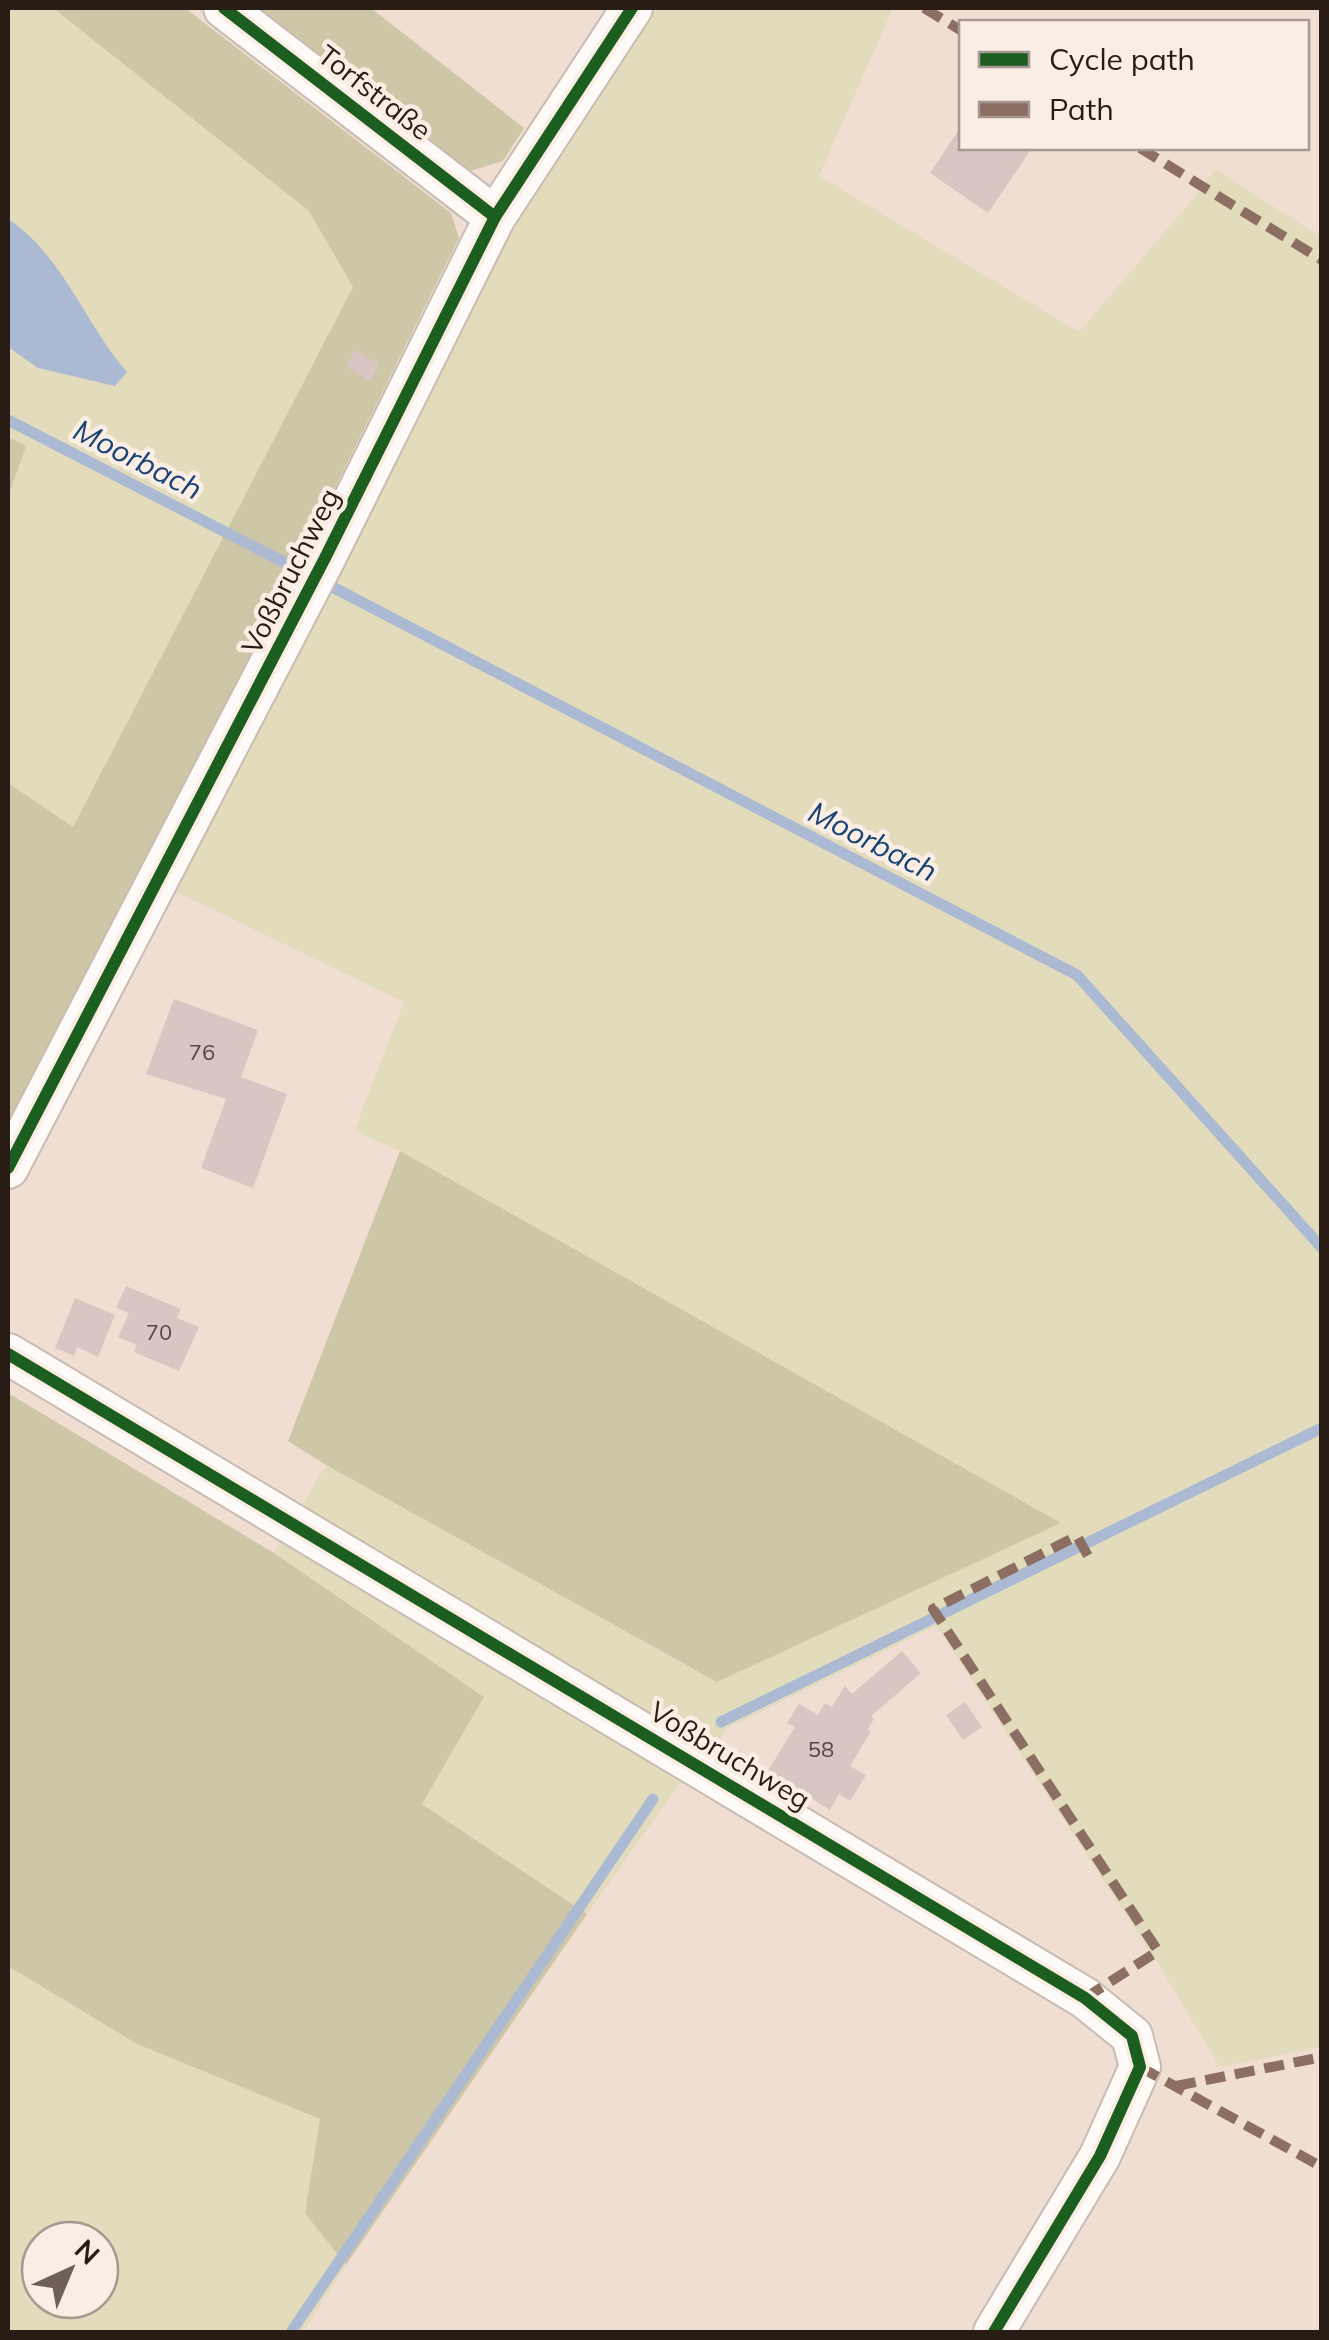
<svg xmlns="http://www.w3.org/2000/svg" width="1329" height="2340" viewBox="0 0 1329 2340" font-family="Mulish,sans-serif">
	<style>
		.green { fill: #e2dcbd; fill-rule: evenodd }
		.forest { fill: #cdc7a7 }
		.water { fill: #abbad2 }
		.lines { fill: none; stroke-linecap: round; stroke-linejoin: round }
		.stream { stroke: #abbad2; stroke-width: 11 }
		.building { fill: #d8c6c3 }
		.minor-casing { stroke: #c9bbb2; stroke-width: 44 }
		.minor { stroke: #fdfaf8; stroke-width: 40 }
		.quiet { stroke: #8d6e63; stroke-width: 10; stroke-dasharray: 20 10; stroke-linecap: butt }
		.cycleway-casing { stroke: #faede4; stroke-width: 19 }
		.cycleway { stroke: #1b5e20; stroke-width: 12 }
		.labels { text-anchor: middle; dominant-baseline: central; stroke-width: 9; stroke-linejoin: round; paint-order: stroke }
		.number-label { font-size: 22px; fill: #544640 }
		.street-label { font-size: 28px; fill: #281c14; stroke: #faede4 }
		.water-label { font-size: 30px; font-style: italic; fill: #1a4375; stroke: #faede4 }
	</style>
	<rect width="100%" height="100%" fill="#f0ded2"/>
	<g class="green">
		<polygon points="8,8 53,8 309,211 354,287 73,828 8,783 8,497 25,446 8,437"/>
		<polygon points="653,8 893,8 819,176 1079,332 1193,199 1215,169 1321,237 1321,2047 1220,2067 1160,1967 936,1626 726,1729 694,1788 680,1783 587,1914 422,1804 484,1697 274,1553 326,1465 717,1682 400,1151 354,1131 404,1002 162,885 514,226"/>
		<path d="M8 1966 137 2044 321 2119 305 2212 346 2265 303 2332H8ZM40 2240H100V2300H40Z"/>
	</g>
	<g class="forest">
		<polygon points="53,8 185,8 451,213 459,238 8,1146 8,783 73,827 353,287 309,211"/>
		<polygon points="258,8 371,8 524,128 503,161 467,172"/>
		<polygon points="8,437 26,446 8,497"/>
		<polygon points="400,1151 1061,1523 717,1682 326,1465 288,1441"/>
		<polygon points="8,1393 274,1553 484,1697 422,1804 587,1914 346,2265 305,2213 320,2119 137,2044 8,1966"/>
	</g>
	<path class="water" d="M8 219C62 254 85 324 127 372L115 386 38 368 8 347Z"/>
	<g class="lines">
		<g class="stream">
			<polyline points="8,420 299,570"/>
			<polyline points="321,581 1077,975 1322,1248"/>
			<polyline points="721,1722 1322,1428"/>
			<polyline points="291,2332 653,1799"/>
		</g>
	</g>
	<g class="building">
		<polygon points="962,125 962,148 999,150 1001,148 1032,148 988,213 930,173"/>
		<polygon points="355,350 379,364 370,381 346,367"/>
		<polygon points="174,999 258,1030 241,1077 287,1094 253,1188 201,1168 226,1099 146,1074"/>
		<polygon points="126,1286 181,1309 177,1318 199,1327 179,1371 134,1352 137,1345 118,1337 129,1313 116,1308"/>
		<polygon points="75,1298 115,1315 98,1357 77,1347 74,1356 55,1348"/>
		<polygon points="902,1651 921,1673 871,1716 874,1719 867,1730 871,1731 850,1766 866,1775 850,1801 839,1794 830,1810 768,1771 795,1727 787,1723 799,1704 818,1715 825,1703 832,1707 845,1686 852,1694"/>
		<polygon points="965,1702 982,1727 963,1740 946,1715"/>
	</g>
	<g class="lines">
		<g class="minor-casing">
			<g id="minor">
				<polyline points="224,8 495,217"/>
				<polyline points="8,1168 325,558 495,217 632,8"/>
				<polyline points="8,1354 1085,1998 1132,2036 1140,2067 1100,2156 994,2332"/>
			</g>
		</g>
		<use href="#minor" class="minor"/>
		<g class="quiet">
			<polyline points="924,8 962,31"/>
			<polyline points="1140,148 1322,260"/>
			<polyline points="1085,1998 1158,1951 933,1609 1077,1536 1088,1556"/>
			<polyline points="1140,2067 1322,2167"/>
			<polyline points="1176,2086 1322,2057"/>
		</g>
		<g class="cycleway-casing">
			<g id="cycleway">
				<polyline points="224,8 495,217"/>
				<polyline points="8,1168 325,558 495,217 632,8"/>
				<polyline points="8,1354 1085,1998 1132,2036 1140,2067 1100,2156 994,2332"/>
			</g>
		</g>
		<use href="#cycleway" class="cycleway"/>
	</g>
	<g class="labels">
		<g class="number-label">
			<text x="202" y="1052">76</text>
			<text x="159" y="1332">70</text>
			<text x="821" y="1749">58</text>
		</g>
		<g class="street-label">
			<text transform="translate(375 92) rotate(38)">Torfstraße</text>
			<text transform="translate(290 571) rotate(-63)">Voßbruchweg</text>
			<text transform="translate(730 1755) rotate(31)">Voßbruchweg</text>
		</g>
		<g class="water-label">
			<text transform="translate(138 459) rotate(27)">Moorbach</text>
			<text transform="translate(873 841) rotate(27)">Moorbach</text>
		</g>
	</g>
	<rect width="1329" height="2340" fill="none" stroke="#281c14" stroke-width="20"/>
	<rect x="959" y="20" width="350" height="130" fill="#faede4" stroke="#a69991" stroke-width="2.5"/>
	<rect x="979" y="52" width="50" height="15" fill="#1b5e20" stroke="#a69991" stroke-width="2.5"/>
	<text x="1049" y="70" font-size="30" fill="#281c14">Cycle path</text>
	<rect x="979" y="102" width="50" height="15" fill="#8d6e63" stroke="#a69991" stroke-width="2.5"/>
	<text x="1049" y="120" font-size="30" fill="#281c14">Path</text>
	<g transform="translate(70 2270) rotate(44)"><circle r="48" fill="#faede4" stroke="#a69991" stroke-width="2.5"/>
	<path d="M0-8L18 38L0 25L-18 38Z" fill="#6e6056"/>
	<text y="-15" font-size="28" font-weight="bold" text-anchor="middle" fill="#281c14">N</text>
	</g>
</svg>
